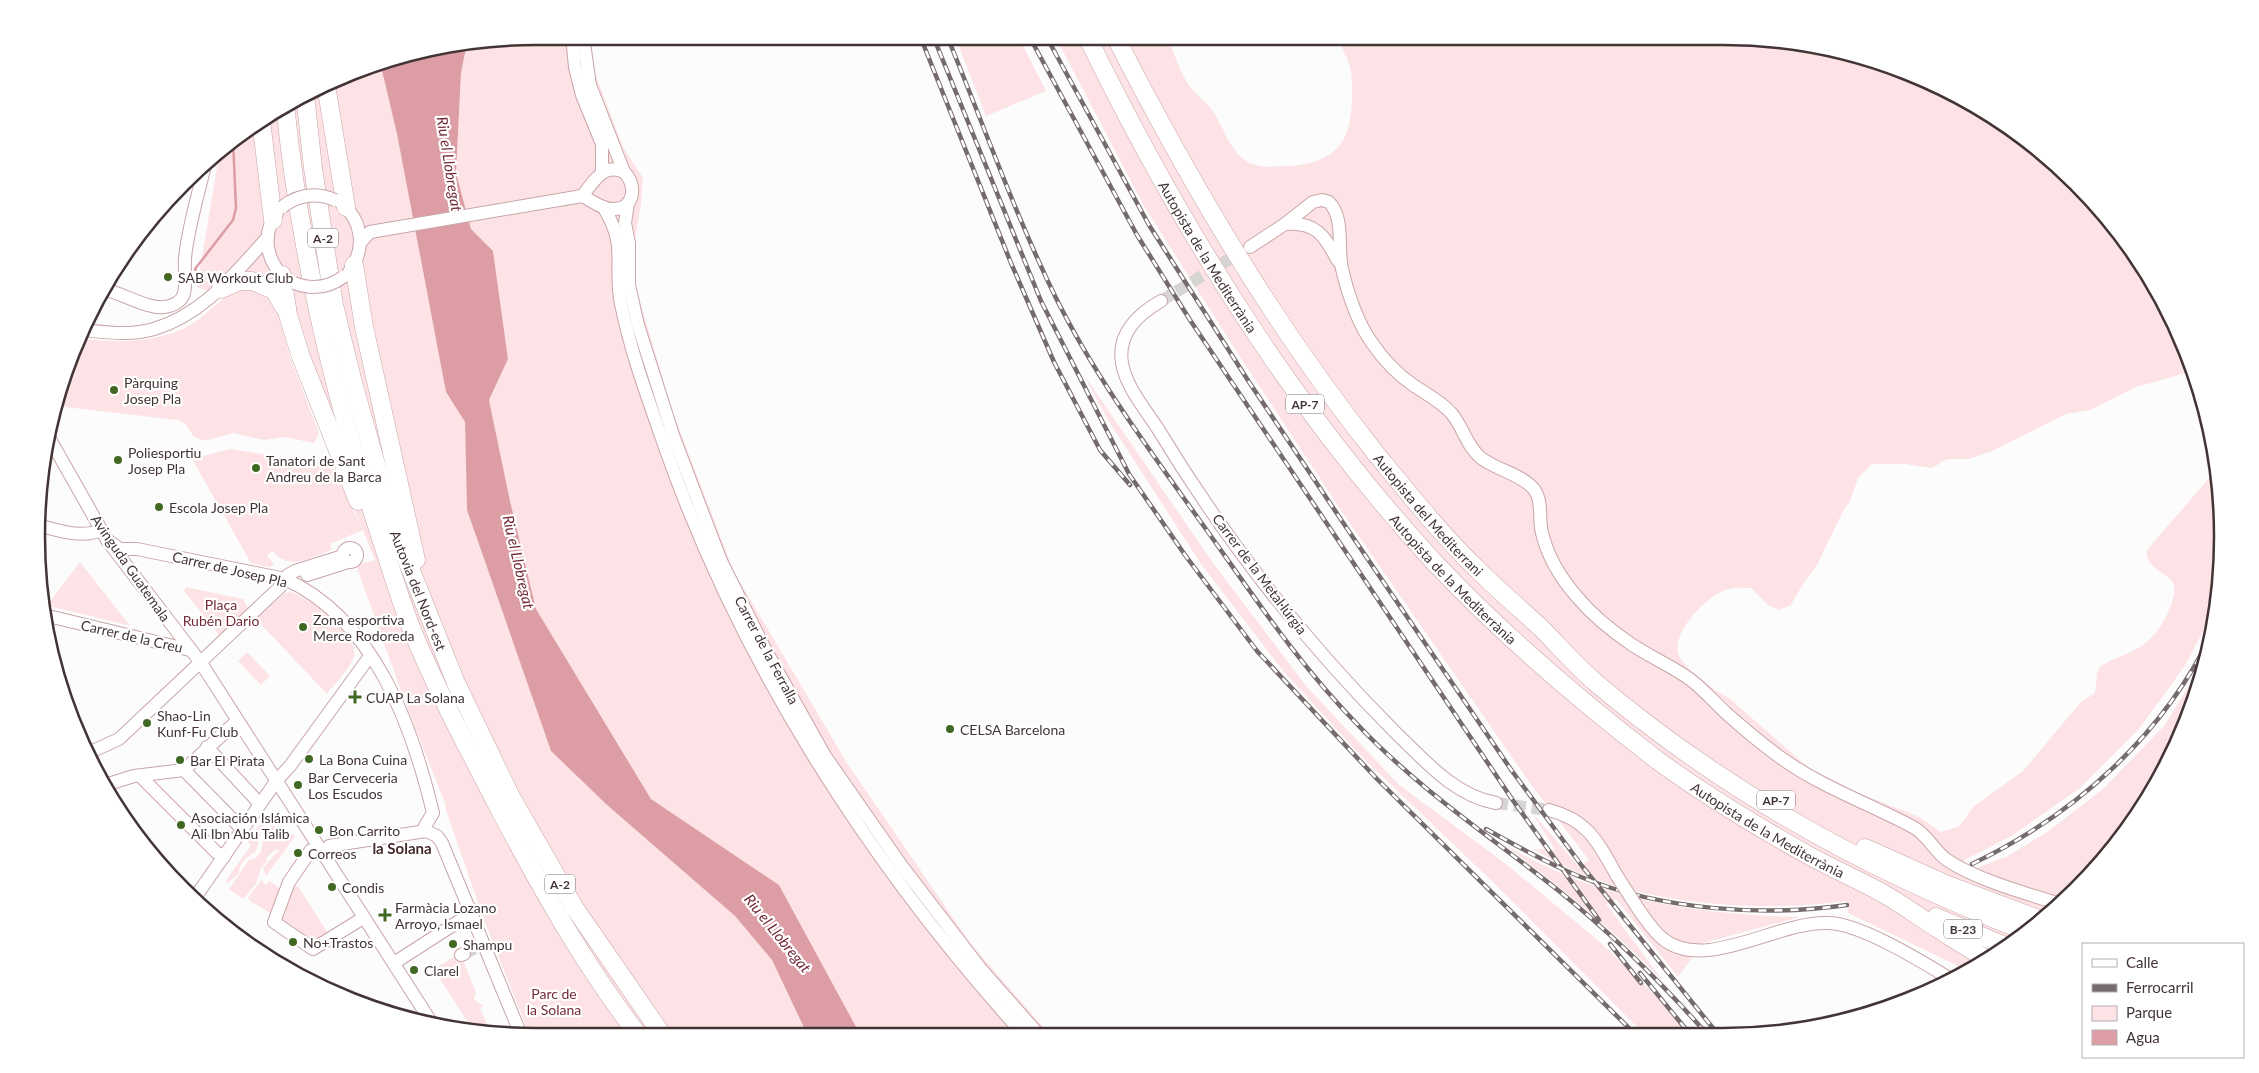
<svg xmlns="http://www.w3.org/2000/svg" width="2259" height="1073" viewBox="0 0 2259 1073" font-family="Lato,sans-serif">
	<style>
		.green { fill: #fde3e5 }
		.water { fill: #dc9ea4 }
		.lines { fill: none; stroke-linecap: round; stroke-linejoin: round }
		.stream { stroke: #dc9ea4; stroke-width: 2.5 }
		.minor-tunnel { stroke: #d7d4d4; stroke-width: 12; stroke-dasharray: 12 6; stroke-linecap: butt }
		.minor-casing { stroke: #c9a5a8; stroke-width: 14 }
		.highway-casing { stroke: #c9a5a8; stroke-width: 19 }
		.minor { stroke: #fff; stroke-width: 12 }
		.highway { stroke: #fff; stroke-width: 18 }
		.rail-casing { stroke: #766b6c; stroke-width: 4.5 }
		.rail { stroke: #fff; stroke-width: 2.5; stroke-dasharray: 8; stroke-linecap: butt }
		.minor-bridge-casing { stroke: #c9a5a8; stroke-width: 14; stroke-linecap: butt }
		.minor-bridge { stroke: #fff; stroke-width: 12 }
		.poi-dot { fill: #416823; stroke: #fff; stroke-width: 2 }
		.labels { text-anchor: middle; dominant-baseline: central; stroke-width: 4.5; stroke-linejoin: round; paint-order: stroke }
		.shield { fill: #fff; stroke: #7b7172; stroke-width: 1 }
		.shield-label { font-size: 12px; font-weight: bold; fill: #433436 }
		.street-label { font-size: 14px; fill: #433436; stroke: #fff }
		.poi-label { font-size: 14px; fill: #433436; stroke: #fff; text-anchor: start }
		.park-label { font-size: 14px; fill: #752a38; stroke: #fff }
		.water-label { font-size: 15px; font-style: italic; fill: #742937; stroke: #fff }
		.neighbourhood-label { font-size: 15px; font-weight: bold; fill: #44282b; stroke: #fff }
		.rim { fill: none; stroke: #433436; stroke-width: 2.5 }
	</style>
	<rect width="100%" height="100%" fill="#fcfcfc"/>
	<g class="green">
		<polygon points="536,36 588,36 591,63 623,147 643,178 641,204 630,268 673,413 734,572 847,763 971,944 1050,1035 861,1036 779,885 651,799 536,609 510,501 489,400 508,359 493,251 471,229 456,173 461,73 467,43"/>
		<polygon points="955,36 1018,36 1046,91 986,116"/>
		<path d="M1055 36H1167C1174 52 1179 71 1189 85 1196 96 1210 104 1216 116 1225 132 1231 152 1248 162 1261 169 1276 166 1289 166 1309 165 1331 159 1342 142 1353 127 1354 85 1350 67 1347 56 1341 46 1335 36H1723L1820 46 1914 74 2001 121 2076 183 2139 259 2185 345 2193 371 2136 387 2090 410 2066 414 1992 451 1969 459H1947L1932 468 1905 464H1872L1858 478 1850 501 1843 511 1817 565 1803 584 1791 605 1779 610 1768 605 1751 588C1744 588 1735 587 1728 589 1708 594 1669 634 1679 656 1685 669 1716 692 1729 698L1809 768 1861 794 1919 817 1941 832 1958 827 1966 818 1973 807 2023 771 2080 703 2095 693 2097 673 2100 667C2109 660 2120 657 2131 652 2153 642 2166 622 2173 599 2175 591 2176 584 2169 578 2159 570 2145 565 2147 550L2216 470 2223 537 2216 607 2184 667 2139 729 2080 788 2013 835 1963 861 1976 868 2006 857 2049 831 2104 788 2164 726 2197 673 2176 744 2120 841 2027 933 1962 971 1954 964 1848 913 1847 901C1763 912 1656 906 1577 872 1562 865 1547 857 1533 849L1555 850 1531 811 1579 867 1589 860 1532 786 1342 512 1237 352 1144 206Z"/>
		<path d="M380 62 397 134 446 392 465 422 467 510 551 751 606 804 735 916 772 960 808 1036H530L484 920 445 807 446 806 404 699 356 565 375 560 363 530 330 544 332 550C311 557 289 572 273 551L267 555 274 564 270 567 251 563 192 459 230 449 275 456 288 461 333 469 362 528 292 359 276 299 269 292 278 314 291 360 319 433 314 443 284 437 264 440 234 433 208 440H202L193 436 186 424 178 420 56 406 77 339C118 342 162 345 198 320 208 312 217 303 228 295L223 297 197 287 220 150 232 140 287 103Z"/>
		<polygon points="1082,372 1213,563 1307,687 1399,785 1506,864 1601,943 1683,1022 1676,1033 1643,1033 1493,882 1363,758 1284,672 1201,564 1108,420"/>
		<polygon points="80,562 127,622 131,626 49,606 48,604"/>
		<polygon points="186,587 243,599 248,608 219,635 184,591"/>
		<path d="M290 592C307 596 361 637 354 657 349 670 335 683 327 694L256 619 285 593Z"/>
		<polygon points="247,652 270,676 261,685 238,661"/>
		<polygon points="267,815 274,820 272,824 286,836 289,832 295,836 266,876 263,868 279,850 276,849 266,858 267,861 261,868 256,884 243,899 229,889 249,860 256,858 261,852 264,835 271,825 267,822 262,829 256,851 245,859 240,866 239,873 228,883 225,882 205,911 251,845 247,841"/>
		<path d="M1502 843C1596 900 1692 914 1800 917L1703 943 1678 977 1616 899 1606 904 1663 981C1614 930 1559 886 1502 843Z"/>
		<polygon points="275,873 269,881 282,890 273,915 254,903 253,904 248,898 261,880 266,885"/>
		<polygon points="292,885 298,886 329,935 314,945 280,918"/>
		<polygon points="460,953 476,993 474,999 483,1006 480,1008 489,1029 483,1031 473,1030 438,976 433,979 433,970"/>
	</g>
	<polygon class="water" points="467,43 461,73 456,173 471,229 493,251 508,359 489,400 510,501 536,609 651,799 779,885 861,1036 808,1036 772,960 735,916 606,804 551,751 467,510 465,422 446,392 397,134 380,62 439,46"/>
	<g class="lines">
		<polyline class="stream" points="198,275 195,269 233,220 236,208 233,139"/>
		<g class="minor-tunnel">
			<polyline points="1161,301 1244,250"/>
			<polyline points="1496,803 1549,810"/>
			<polyline points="464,954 477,947"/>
		</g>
		<g class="minor-casing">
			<g id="minor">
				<polyline points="572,36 575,67 582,95 602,144 602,172"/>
				<path d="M582 196C593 183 603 162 624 172"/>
				<path d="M341 203C363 221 366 249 349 272"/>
				<polyline points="628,203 625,223 629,243 629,285 638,325 674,438 721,561 765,649 825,756 901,865 980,968 1039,1035"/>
				<path d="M604 208C628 247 613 264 621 304 631 354 650 404 667 453 744 669 871 866 1024 1035"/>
				<path d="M277 213C261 234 266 263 287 279"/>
				<path d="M1285 224C1317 221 1325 237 1338 261"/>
				<path d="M360 243 370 232 582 196C591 200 603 210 614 209 635 209 637 184 624 172L590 85 583 36"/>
				<path d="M1250 247 1285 224 1313 202 1322 200 1329 202C1345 219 1337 247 1342 269 1348 294 1357 322 1372 343 1383 359 1397 374 1413 385 1426 394 1442 402 1452 414 1463 427 1467 447 1481 458 1497 470 1518 473 1532 487 1544 499 1538 519 1542 533 1548 558 1562 580 1578 598 1593 616 1612 631 1631 644 1650 657 1672 666 1691 680 1703 689 1714 702 1726 713 1744 729 1764 746 1784 760 1824 788 1870 804 1913 827 1928 835 1934 851 1947 860 1975 879 2024 893 2057 903"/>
				<path d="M102 289C121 292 146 309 164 307 172 306 182 302 184 293 187 282 184 269 185 258 188 227 198 196 205 165"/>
				<path d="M1161 301C1138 314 1117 333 1122 363 1126 387 1145 409 1158 429 1224 538 1305 642 1395 732 1424 760 1455 796 1496 803"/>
				<path d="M82 330C105 332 131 336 154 329 204 314 234 274 268 237"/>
				<polyline points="47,434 107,540 201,663 433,1025"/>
				<path d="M37 525C57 530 82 539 101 530"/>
				<path d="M107 540 120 549H137L285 579C374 619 412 725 433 813L425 826 426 831 437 836 442 843 521 1035"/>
				<circle cx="350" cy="555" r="7"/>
				<polyline points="307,575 348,562"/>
				<polyline points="44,615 190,650"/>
				<polyline points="207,747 260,804"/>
				<polyline points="86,754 119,739 280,587 288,575 295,571 343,556"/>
				<polyline points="184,770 243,830"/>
				<polyline points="184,770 237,721"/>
				<polyline points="140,776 216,852 224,857"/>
				<polyline points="105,785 134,776 184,770"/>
				<path d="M1549 810C1588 820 1598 842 1617 876"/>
				<polyline points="319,850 311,850 289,882 274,922 313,949 363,918"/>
				<polyline points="322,854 329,846 426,831"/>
				<polyline points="194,899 277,780 290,766 370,656"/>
				<path d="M1635 904C1643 916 1652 930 1663 939 1706 973 1779 920 1829 923 1861 924 1921 961 1949 978"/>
				<polyline points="461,955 464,954"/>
				<polyline points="394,963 464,918 470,908"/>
			</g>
		</g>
		<g class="highway-casing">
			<g id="highway">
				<path id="s1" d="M1087 36C1179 226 1292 408 1435 563 1503 635 1579 700 1657 760 1705 795 1756 826 1808 855 1833 869 1859 880 1884 894 1903 905 1921 918 1940 930 1954 940 1970 948 1984 958"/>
				<path id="s2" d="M1115 36C1190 183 1274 326 1377 455 1409 494 1441 534 1477 569 1497 589 1519 608 1540 627 1559 646 1576 666 1596 683 1724 791 1872 873 2028 932"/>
				<polyline points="326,85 346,207"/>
				<path id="s3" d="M305 95 313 168 334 305 352 379 394 528 456 683 511 797 574 907 663 1036"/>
				<path d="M285 104C299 246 331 384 375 520 387 556 398 594 412 630 438 693 470 752 501 812 542 890 585 966 639 1036"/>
				<polyline points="261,120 273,220"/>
				<polyline points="354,265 364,327 416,560"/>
				<polyline points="282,275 288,315 301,357 358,501"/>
				<polyline points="221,289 239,281 252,281 274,290 284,307"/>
				<polyline points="1865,848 1950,886 2041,920"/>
				<polyline points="1936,917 2005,946"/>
			</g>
		</g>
		<use href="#minor" class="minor"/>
		<use href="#highway" class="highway"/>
		<g class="rail-casing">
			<g id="rail">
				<polyline points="920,36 1011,263 1054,362 1100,450 1130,485"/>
				<polyline points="933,36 1041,301 1129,474 1185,555 1257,651 1377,779 1634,1033"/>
				<path d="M947 36C983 123 1014 212 1055 296 1097 381 1154 456 1208 532 1255 598 1300 666 1357 724 1417 788 1491 837 1559 891 1612 934 1661 982 1706 1033"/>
				<polyline points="1029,36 1137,235 1190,320 1514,802 1599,920"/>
				<polyline points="1046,36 1149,225 1249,382 1348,530 1512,771 1582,866 1717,1033"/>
				<path d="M1486 829C1517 846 1548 864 1581 877 1661 910 1763 917 1847 905"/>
				<path d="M1972 864C2075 815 2164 735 2213 631"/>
				<polyline points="1610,944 1641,983"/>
				<polyline points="1640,973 1689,1033"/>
			</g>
		</g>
		<use href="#rail" class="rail"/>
		<g class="minor-bridge-casing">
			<g id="minor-bridge">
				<path d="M282 207C299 194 316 192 335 200"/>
				<path d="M294 283C312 290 328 288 343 277"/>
				<polyline points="1617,876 1635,904"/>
			</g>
		</g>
		<use href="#minor-bridge" class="minor-bridge"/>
	</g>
	<g class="poi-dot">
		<circle cx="168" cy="277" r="5"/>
		<circle cx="114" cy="390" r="5"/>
		<circle cx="118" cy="460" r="5"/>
		<circle cx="256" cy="468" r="5"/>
		<circle cx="159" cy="507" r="5"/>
		<circle cx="303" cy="627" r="5"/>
		<path d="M352.5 689.5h5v5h5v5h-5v5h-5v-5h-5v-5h5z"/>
		<circle cx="147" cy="723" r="5"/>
		<circle cx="950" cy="729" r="5"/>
		<circle cx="309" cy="759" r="5"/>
		<circle cx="180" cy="760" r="5"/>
		<circle cx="298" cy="785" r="5"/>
		<circle cx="181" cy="825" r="5"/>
		<circle cx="319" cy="830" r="5"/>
		<circle cx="298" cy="853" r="5"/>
		<circle cx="332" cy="887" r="5"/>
		<path d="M382.5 907.5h5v5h5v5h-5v5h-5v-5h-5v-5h5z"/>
		<circle cx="293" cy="942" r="5"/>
		<circle cx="453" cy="944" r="5"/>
		<circle cx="414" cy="970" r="5"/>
	</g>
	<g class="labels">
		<g class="shield">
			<rect x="308" y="228.5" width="30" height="19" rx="4"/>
			<rect x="1286" y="394.5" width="38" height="19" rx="4"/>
			<rect x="1757" y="790.5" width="38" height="19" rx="4"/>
			<rect x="545" y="874.5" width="30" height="19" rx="4"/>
			<rect x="1944" y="919.5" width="38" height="19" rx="4"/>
		</g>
		<g class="shield-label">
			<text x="323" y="238">A-2</text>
			<text x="1305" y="404">AP-7</text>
			<text x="1776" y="800">AP-7</text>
			<text x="560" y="884">A-2</text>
			<text x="1963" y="929">B-23</text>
		</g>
		<g class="street-label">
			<text stroke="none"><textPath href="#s1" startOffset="252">Autopista de la Mediterrània</textPath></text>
			<text stroke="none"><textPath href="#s2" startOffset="574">Autopista del Mediterrani</textPath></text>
			<text transform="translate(131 568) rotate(55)">Avinguda Guatemala</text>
			<text transform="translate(230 569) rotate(13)">Carrer de Josep Pla</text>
			<text transform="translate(1260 574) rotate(53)">Carrer de la Metal·lúrgia</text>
			<text stroke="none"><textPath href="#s1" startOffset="658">Autopista de la Mediterrània</textPath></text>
			<text stroke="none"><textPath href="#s3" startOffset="510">Autovia del Nord-est</textPath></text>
			<text transform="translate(132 636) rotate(13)">Carrer de la Creu</text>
			<text transform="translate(767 650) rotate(62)">Carrer de la Ferralla</text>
			<text stroke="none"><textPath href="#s1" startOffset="1062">Autopista de la Mediterrània</textPath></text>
		</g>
		<g class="poi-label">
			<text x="178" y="277">SAB Workout Club</text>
			<text x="124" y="382">Pàrquing<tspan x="124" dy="16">Josep Pla</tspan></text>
			<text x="128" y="452">Poliesportiu<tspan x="128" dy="16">Josep Pla</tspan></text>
			<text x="266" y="460">Tanatori de Sant<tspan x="266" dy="16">Andreu de la Barca</tspan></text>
			<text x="169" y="507">Escola Josep Pla</text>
			<text x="313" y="619">Zona esportiva<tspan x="313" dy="16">Merce Rodoreda</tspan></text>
			<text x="366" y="697">CUAP La Solana</text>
			<text x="157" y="715">Shao-Lin<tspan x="157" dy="16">Kunf-Fu Club</tspan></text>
			<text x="960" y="729">CELSA Barcelona</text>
			<text x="319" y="759">La Bona Cuina</text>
			<text x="190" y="760">Bar El Pirata</text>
			<text x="308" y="777">Bar Cerveceria<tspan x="308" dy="16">Los Escudos</tspan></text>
			<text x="191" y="817">Asociación Islámica<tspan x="191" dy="16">Ali Ibn Abu Talib</tspan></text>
			<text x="329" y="830">Bon Carrito</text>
			<text x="308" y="853">Correos</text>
			<text x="342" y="887">Condis</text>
			<text x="395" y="907">Farmàcia Lozano<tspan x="395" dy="16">Arroyo, Ismael</tspan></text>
			<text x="303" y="942">No+Trastos</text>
			<text x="463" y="944">Shampu</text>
			<text x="424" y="970">Clarel</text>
		</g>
		<g class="park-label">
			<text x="221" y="604">Plaça<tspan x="221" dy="16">Rubén Dario</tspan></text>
			<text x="554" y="993">Parc de<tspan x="554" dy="16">la Solana</tspan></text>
		</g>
		<g class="water-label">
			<text transform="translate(450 164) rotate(81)">Riu el Llobregat</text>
			<text transform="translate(519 562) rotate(77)">Riu el Llobregat</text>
			<text transform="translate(778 933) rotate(51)">Riu el Llobregat</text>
		</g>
		<g class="neighbourhood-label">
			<text x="402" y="848">la Solana</text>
		</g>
	</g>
	<path d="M0 0H2259V1073H0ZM536 45H1723A491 491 0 0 1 2214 536V537A491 491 0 0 1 1723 1028H536A491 491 0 0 1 45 537V536A491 491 0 0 1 536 45Z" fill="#fff" fill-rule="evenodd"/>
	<path class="rim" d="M536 45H1723A491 491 0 0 1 2214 536V537A491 491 0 0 1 1723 1028H536A491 491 0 0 1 45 537V536A491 491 0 0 1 536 45Z"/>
	<rect x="2082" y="943" width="162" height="115" fill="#ffffff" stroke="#b4aeaf"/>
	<rect x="2092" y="959" width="25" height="8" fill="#ffffff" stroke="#b4aeaf"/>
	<text x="2126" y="968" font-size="15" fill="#433436">Calle</text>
	<rect x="2092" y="984" width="25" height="8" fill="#766b6c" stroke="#b4aeaf"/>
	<text x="2126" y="993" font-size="15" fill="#433436">Ferrocarril</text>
	<rect x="2092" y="1006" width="25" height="15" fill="#fde3e5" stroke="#b4aeaf"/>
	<text x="2126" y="1018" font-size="15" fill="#433436">Parque</text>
	<rect x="2092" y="1030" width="25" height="15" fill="#dc9ea4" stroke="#b4aeaf"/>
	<text x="2126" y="1043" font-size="15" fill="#433436">Agua</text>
</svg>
